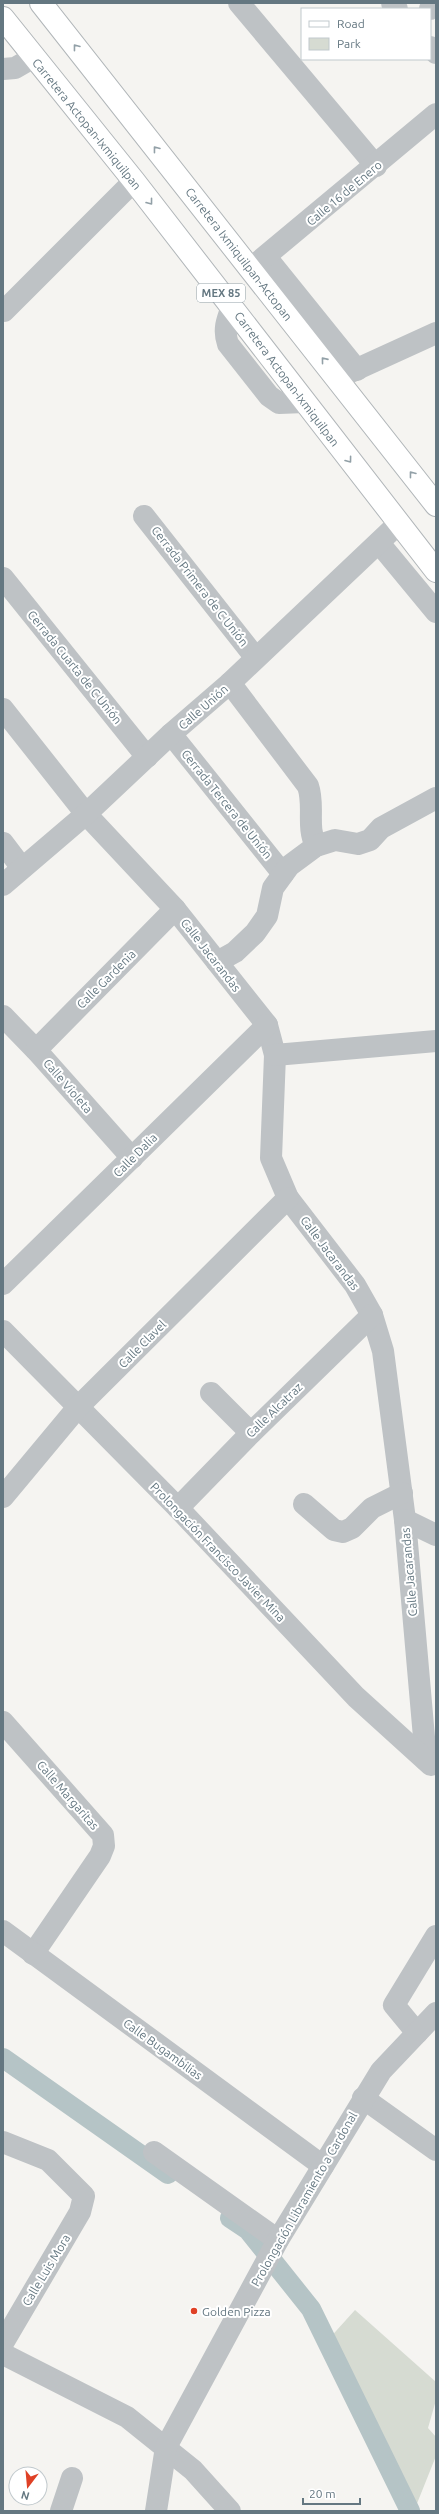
<svg xmlns="http://www.w3.org/2000/svg" width="439" height="2514" viewBox="0 0 439 2514" font-family="Ubuntu,sans-serif">
	<style>
		.green { fill: #d6dbd2 }
		.lines { fill: none; stroke-linecap: round; stroke-linejoin: round }
		.canal { stroke: #b5c4c6; stroke-width: 20 }
		.major-casing { stroke: #b1b6b9; stroke-width: 24 }
		.minor { stroke: #bec2c5; stroke-width: 22 }
		.major { stroke: #fff; stroke-width: 22 }
		.oneway { stroke: #92a0a7 }
		.poi-dot { fill: #df4126; stroke: #fff; stroke-width: 1.5 }
		.labels { text-anchor: middle; dominant-baseline: central; stroke-width: 4; stroke-linejoin: round; paint-order: stroke }
		.shield { fill: #fff; stroke: #92a0a7; stroke-width: 1 }
		.shield-label { font-size: 11px; font-weight: bold; fill: #647781 }
		.street-label { font-size: 12px; fill: #647781; stroke: #fff }
		.poi-label { font-size: 12px; fill: #647781; stroke: #fff; text-anchor: start }
	</style>
	<rect width="100%" height="100%" fill="#f5f4f1"/>
	<polygon class="green" points="355,2310 436,2382 436,2400 428,2428 436,2437 436,2456 416,2506 327,2341"/>
	<g class="lines">
		<g class="canal">
			<polyline points="3,2058 168,2174"/>
			<polyline points="230,2218 248,2230 311,2309 410,2511"/>
		</g>
		<g class="major-casing">
			<g id="major">
				<polyline points="41,3 436,505"/>
				<polyline points="3,18 134,181 436,571"/>
			</g>
		</g>
		<g class="minor">
			<polyline points="239,3 376,166"/>
			<polyline points="392,3 397,9"/>
			<polyline points="430,9 436,4"/>
			<polyline points="430,47 436,53"/>
			<polyline points="3,69 15,68 34,57"/>
			<polyline points="266,257 357,370"/>
			<polyline points="250,269 436,114"/>
			<path d="M232 307C227 320 223 330 228 344L269 396 279 403 305 402"/>
			<polyline points="4,311 134,181"/>
			<polyline points="344,375 436,333"/>
			<polyline points="144,516 255,657"/>
			<polyline points="379,543 436,612"/>
			<polyline points="3,578 147,757"/>
			<path d="M230 683 308 786C315 806 306 826 316 846"/>
			<polyline points="3,709 86,814 175,909 267,1025 275,1055 271,1158 288,1198 355,1285 372,1315 383,1351 405,1520 426,1760"/>
			<polyline points="171,734 283,874"/>
			<polyline points="3,843 22,868"/>
			<polyline points="3,885 86,814 171,734 230,683 398,524"/>
			<polyline points="217,962 235,952 255,933 267,916 273,888 289,866 316,846 335,840 358,844 370,840 381,828 436,798"/>
			<polyline points="3,1016 36,1050 132,1158"/>
			<polyline points="36,1050 175,909"/>
			<polyline points="275,1055 436,1041"/>
			<polyline points="3,1284 267,1025"/>
			<polyline points="3,1331 178,1508 356,1697 431,1765"/>
			<polyline points="211,1393 251,1433"/>
			<polyline points="3,1497 78,1407 288,1198"/>
			<polyline points="304,1504 334,1530 343,1532 352,1528 372,1508 402,1493"/>
			<polyline points="178,1508 251,1433 372,1315"/>
			<polyline points="405,1520 436,1535"/>
			<polyline points="3,1722 103,1835 104,1846 100,1856 33,1954"/>
			<polyline points="3,1931 323,2166"/>
			<polyline points="417,2033 394,2005 436,1936"/>
			<polyline points="363,2098 436,2150"/>
			<polyline points="3,2142 48,2160 84,2196 80,2212 3,2343"/>
			<polyline points="154,2152 278,2240"/>
			<polyline points="3,2354 127,2417 193,2470 230,2511"/>
			<polyline points="61,2511 72,2478"/>
			<polyline points="156,2511 166,2447 278,2240 381,2071 436,2013"/>
		</g>
		<use href="#major" class="major"/>
	</g>
	<defs><path id="oneway-chevron" d="M-2-3.5L2.5 0L-2 3.5" fill="none" stroke-width="1.6" stroke-linecap="round" stroke-linejoin="round"/></defs>
	<g class="oneway">
		<use href="#oneway-chevron" transform="translate(76 47) rotate(-128)"/>
		<use href="#oneway-chevron" transform="translate(156 149) rotate(-128)"/>
		<use href="#oneway-chevron" transform="translate(150 202) rotate(52)"/>
		<use href="#oneway-chevron" transform="translate(324 360) rotate(-129)"/>
		<use href="#oneway-chevron" transform="translate(349 460) rotate(53)"/>
		<use href="#oneway-chevron" transform="translate(412 474) rotate(-128)"/>
	</g>
	<circle class="poi-dot" cx="194" cy="2311" r="4"/>
	<g class="labels">
		<rect class="shield" x="197" y="284" width="48" height="18" rx="3"/>
		<g class="shield-label">
			<text x="221" y="293">MEX 85</text>
		</g>
		<g class="street-label">
			<text transform="translate(87 124) rotate(51)">Carretera Actopan-Ixmiquilpan</text>
			<text transform="translate(344 193) rotate(-40)">Calle 16 de Enero</text>
			<text transform="translate(239 254) rotate(52)">Carretera Ixmiquilpan-Actopan</text>
			<text transform="translate(287 379) rotate(53)">Carretera Actopan-Ixmiquilpan</text>
			<text transform="translate(200 586) rotate(52)">Cerrada Primera de C Unión</text>
			<text transform="translate(75 667) rotate(51)">Cerrada Cuarta de C Unión</text>
			<text transform="translate(203 707) rotate(-41)">Calle Unión</text>
			<text transform="translate(227 804) rotate(51)">Cerrada Tercera de Unión</text>
			<text transform="translate(211 955) rotate(52)">Calle Jacarandas</text>
			<text transform="translate(106 979) rotate(-45)">Calle Gardenia</text>
			<text transform="translate(68 1086) rotate(49)">Calle Violeta</text>
			<text transform="translate(135 1155) rotate(-45)">Calle Dalia</text>
			<text transform="translate(330 1253) rotate(53)">Calle Jacarandas</text>
			<text transform="translate(142 1344) rotate(-45)">Calle Clavel</text>
			<text transform="translate(274 1410) rotate(-44)">Calle Alcatraz</text>
			<text transform="translate(218 1552) rotate(46)">Prolongación Francisco Javier Mina</text>
			<text transform="translate(409 1572) rotate(-95)">Calle Jacarandas</text>
			<text transform="translate(68 1795) rotate(49)">Calle Margaritas</text>
			<text transform="translate(163 2049) rotate(36)">Calle Bugambilias</text>
			<text transform="translate(304 2199) rotate(-60)">Prolongación Libramiento a Cardonal</text>
			<text transform="translate(46 2270) rotate(-59)">Calle Luis Mora</text>
		</g>
		<g class="poi-label">
			<text x="202" y="2311">Golden Pizza</text>
		</g>
	</g>
	<rect width="439" height="2514" fill="none" stroke="#647781" stroke-width="8"/>
	<rect x="301" y="8" width="130" height="52" fill="#ffffff" stroke="#c1c9cd"/>
	<rect x="309" y="21" width="20" height="6" fill="#ffffff" stroke="#c1c9cd"/>
	<text x="337" y="28" font-size="12" fill="#647781">Road</text>
	<rect x="309" y="38" width="20" height="12" fill="#d6dbd2" stroke="#c1c9cd"/>
	<text x="337" y="48" font-size="12" fill="#647781">Park</text>
	<g transform="translate(28 2486) rotate(196)"><circle r="19" fill="#ffffff" stroke="#c1c9cd"/>
	<path d="M0-3L7 15L0 10L-7 15Z" fill="#df4126"/>
	<text y="-6" font-size="11" font-weight="bold" text-anchor="middle" fill="#647781">N</text>
	</g>
	<path d="M303 2498v6h57v-6" fill="none" stroke="#647781" stroke-width="2"/>
	<text x="309" y="2498" font-size="12" fill="#647781" stroke="#ffffff" stroke-width="3" paint-order="stroke">20 m</text>
</svg>
